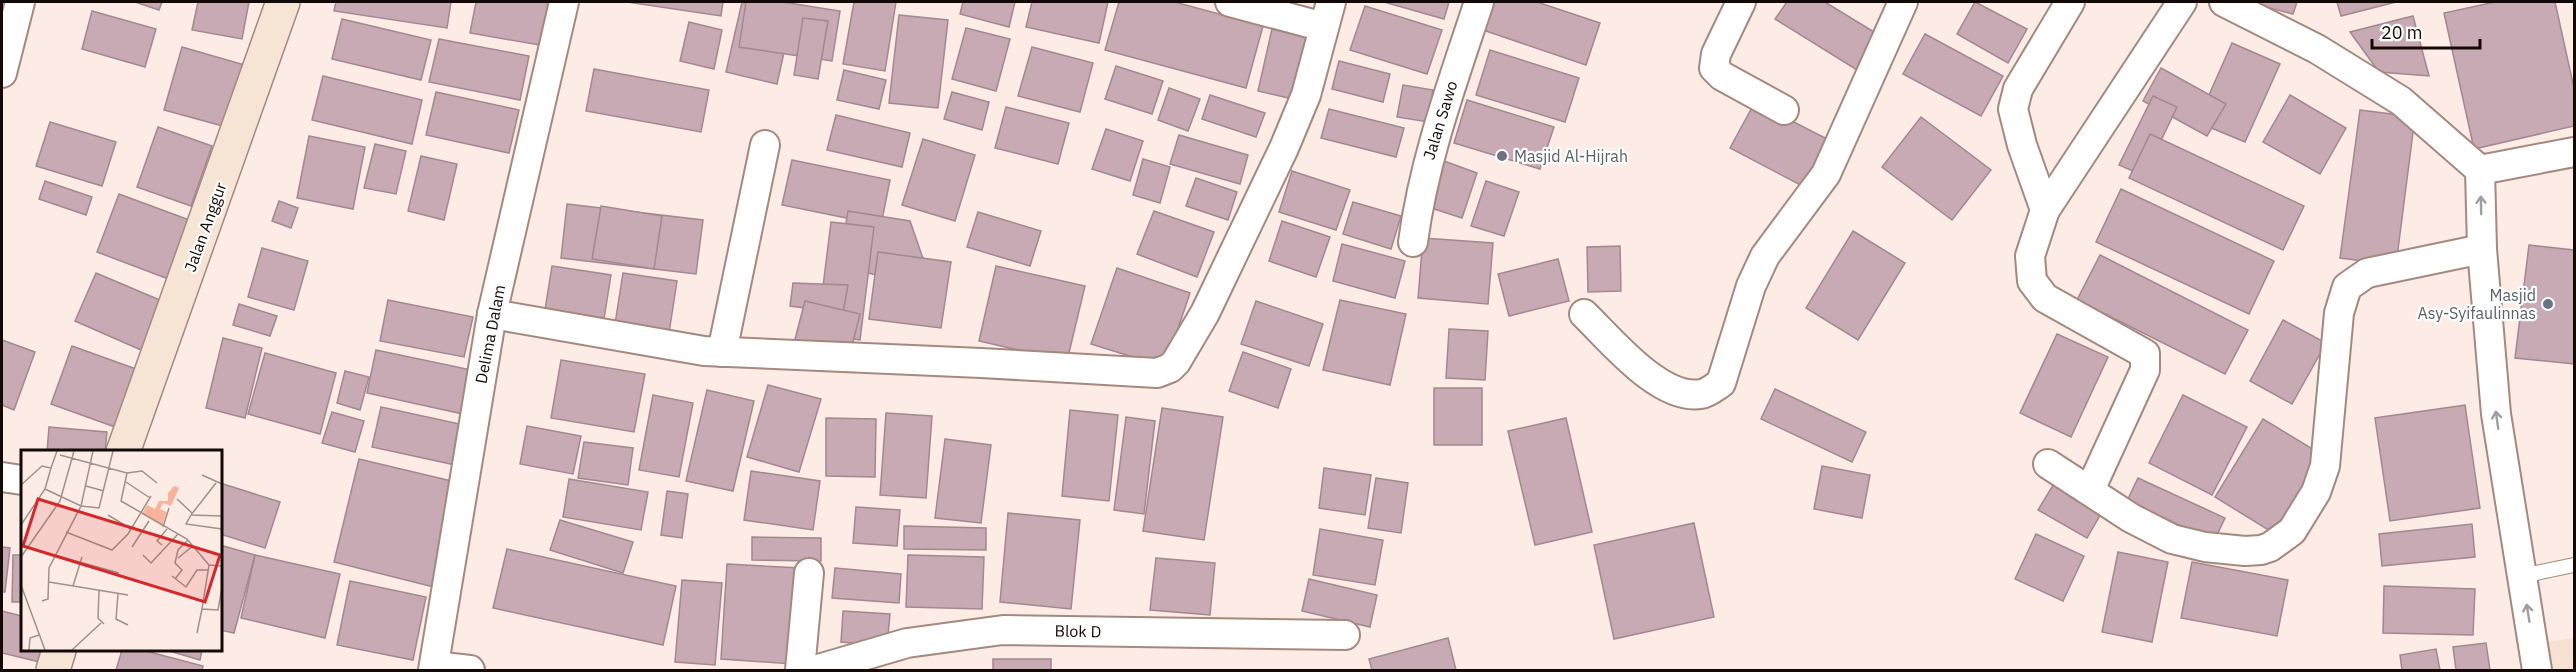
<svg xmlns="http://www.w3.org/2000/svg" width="2576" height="672" viewBox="0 0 2576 672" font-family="'IBM Plex Sans',sans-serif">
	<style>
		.medical { fill: #f6e1d3 }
		.building { fill: #c7aab4; stroke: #a38791; stroke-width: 1.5 }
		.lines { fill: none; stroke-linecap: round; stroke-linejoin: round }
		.lane-casing { stroke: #a4897f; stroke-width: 16 }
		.street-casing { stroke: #a4897f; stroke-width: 32 }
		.secondary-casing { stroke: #a4897f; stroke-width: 36 }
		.lane { stroke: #fff; stroke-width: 14 }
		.street { stroke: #fff; stroke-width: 28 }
		.secondary { stroke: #f6e4d4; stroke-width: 33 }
		.oneway { stroke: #a19d9c }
		.worship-dot { fill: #6b7280; stroke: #fdfdfd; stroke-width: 2 }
		.labels { text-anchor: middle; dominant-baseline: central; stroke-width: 4.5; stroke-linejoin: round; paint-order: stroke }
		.street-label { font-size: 16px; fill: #130a07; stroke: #fdfdfd }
		.worship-label { font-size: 16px; fill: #5b616d; stroke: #fdfdfd; text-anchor: start }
		.inset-road { fill: none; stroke: #9f918c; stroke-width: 1.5 }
		.view { fill: #d62828; fill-opacity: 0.15; stroke: #d62828; stroke-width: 3 }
		.inset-edge { fill: none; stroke: #130a07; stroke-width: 3 }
	</style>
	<rect width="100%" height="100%" fill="#fdebe5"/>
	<polygon class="medical" points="2574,638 2574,670 2522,670 2518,646"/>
	<g class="building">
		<polygon points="135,2 162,2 159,10"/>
		<polygon points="198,2 249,2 242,39 192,30"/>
		<polygon points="336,2 451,2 447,28 334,11"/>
		<polygon points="476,2 552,2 545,46 470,33"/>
		<polygon points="627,2 723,2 721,16"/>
		<polygon points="742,2 769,2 794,7 777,84 726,72"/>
		<polygon points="746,2 783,2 840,11 832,61 739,47"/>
		<polygon points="854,2 896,2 885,71 843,64"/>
		<polygon points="963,2 1015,2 1009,27 960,14"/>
		<polygon points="1032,2 1108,2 1099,43 1026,27"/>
		<polygon points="1119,2 1175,2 1263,26 1246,88 1105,50"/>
		<polygon points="1384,2 1449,2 1444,19"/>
		<polygon points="1493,2 1537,2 1600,23 1586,65 1483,30"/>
		<polygon points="1787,2 1825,2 1879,35 1857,70 1775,19"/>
		<polygon points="1975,2 2027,29 2008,63 1957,34"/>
		<polygon points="2254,2 2297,2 2293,14 2254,4"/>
		<polygon points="2337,2 2396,2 2341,16"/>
		<polygon points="2495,2 2555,2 2574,88 2574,126 2474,149 2444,13"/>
		<polygon points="1365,6 1442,30 1427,74 1350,50"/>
		<polygon points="92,11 156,29 145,67 82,49"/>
		<polygon points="899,15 948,20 938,108 889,103"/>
		<polygon points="2413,16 2429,76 2379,72 2350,32"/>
		<polygon points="803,18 828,21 818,79 794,75"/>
		<polygon points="342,19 431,40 421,80 332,59"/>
		<polygon points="689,22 722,30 714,69 680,61"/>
		<polygon points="966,28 1010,39 996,91 952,79"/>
		<polygon points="1272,29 1308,37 1293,99 1258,91"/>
		<polygon points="1925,34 2003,76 1981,116 1903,74"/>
		<polygon points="439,39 529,56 520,100 429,82"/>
		<polygon points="2232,43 2280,64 2245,142 2197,122"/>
		<polygon points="182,47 248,66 230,128 164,110"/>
		<polygon points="1032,47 1093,63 1080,112 1018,96"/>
		<polygon points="1490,50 1579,78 1565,122 1476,95"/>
		<polygon points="1339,61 1390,74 1383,102 1332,89"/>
		<polygon points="1116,66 1163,81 1152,114 1105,99"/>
		<polygon points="2161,68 2226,104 2207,136 2143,101"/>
		<polygon points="594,69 709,90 701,132 586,111"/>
		<polygon points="844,70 886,80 879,109 837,100"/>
		<polygon points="323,76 422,100 412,144 312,120"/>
		<polygon points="1403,85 1433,90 1428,122 1397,117"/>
		<polygon points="1169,88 1200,99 1188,131 1158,120"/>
		<polygon points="436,92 519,110 509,153 426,135"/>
		<polygon points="952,92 989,102 982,130 944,119"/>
		<polygon points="1210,95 1265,113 1256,137 1202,119"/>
		<polygon points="2290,95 2346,128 2320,174 2263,142"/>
		<polygon points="2153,96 2177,107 2144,176 2119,165"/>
		<polygon points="1467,100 1554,127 1540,169 1454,143"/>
		<polygon points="1755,102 1835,143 1810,190 1730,148"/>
		<polygon points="1006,107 1069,123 1058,164 995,148"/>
		<polygon points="1329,109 1404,128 1396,157 1321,138"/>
		<polygon points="2360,110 2415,117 2396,265 2340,258"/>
		<polygon points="836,115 910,133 902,167 827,150"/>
		<polygon points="1921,117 1991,170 1952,220 1882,167"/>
		<polygon points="50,122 116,142 102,186 36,166"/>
		<polygon points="158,127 212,146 191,206 137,187"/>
		<polygon points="1106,129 1143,141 1130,181 1092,169"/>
		<polygon points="2150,134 2304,206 2283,250 2129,178"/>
		<polygon points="1179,135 1248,155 1240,184 1170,164"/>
		<polygon points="309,136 365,147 353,209 297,198"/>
		<polygon points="923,139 975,155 955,221 902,205"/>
		<polygon points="375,144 406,151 396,194 364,188"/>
		<polygon points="421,156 457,164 444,220 408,211"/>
		<polygon points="1143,159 1170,167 1160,203 1133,195"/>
		<polygon points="792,160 890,180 881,225 782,205"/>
		<polygon points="1444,161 1477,173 1462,218 1428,207"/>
		<polygon points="1292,171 1350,190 1336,230 1279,212"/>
		<polygon points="1196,178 1237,192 1228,220 1186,206"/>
		<polygon points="45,181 92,197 86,215 39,199"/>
		<polygon points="1486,181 1519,192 1504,236 1471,226"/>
		<polygon points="2121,189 2274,261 2249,314 2096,242"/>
		<polygon points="119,194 192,221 171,280 97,252"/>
		<polygon points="279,201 298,208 291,228 272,221"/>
		<polygon points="1353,202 1401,216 1391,249 1343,234"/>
		<polygon points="567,204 703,220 696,274 561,258"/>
		<polygon points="601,206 662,216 654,269 592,259"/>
		<polygon points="848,211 910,221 935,293 839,264"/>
		<polygon points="1154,211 1214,232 1197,277 1137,254"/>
		<polygon points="978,212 1041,231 1030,266 967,247"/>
		<polygon points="1282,221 1330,237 1316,277 1269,261"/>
		<polygon points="831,222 874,227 860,340 817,335"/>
		<polygon points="1853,231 1905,263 1858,340 1806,308"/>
		<polygon points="1423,238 1493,243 1488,304 1418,298"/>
		<polygon points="1342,244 1405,261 1395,298 1333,281"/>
		<polygon points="2529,245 2574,250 2574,364 2515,358"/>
		<polygon points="1620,246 1621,291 1588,292 1587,247"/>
		<polygon points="262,248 308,261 294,310 248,297"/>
		<polygon points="878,252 951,262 941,328 869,319"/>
		<polygon points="2100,255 2248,330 2225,374 2077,300"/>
		<polygon points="1558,259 1569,301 1509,316 1498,274"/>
		<polygon points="552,266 611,275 603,325 544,316"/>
		<polygon points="996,266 1085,286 1067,361 979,341"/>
		<polygon points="1117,268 1190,293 1165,367 1091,344"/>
		<polygon points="96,273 162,301 141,350 75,321"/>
		<polygon points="623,273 677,281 669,333 615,324"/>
		<polygon points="793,283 848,285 843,313 790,306"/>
		<polygon points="388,300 473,317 464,357 380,341"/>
		<polygon points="1340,300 1406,314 1390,385 1323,370"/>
		<polygon points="805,301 860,314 849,357 794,343"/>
		<polygon points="1256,301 1323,324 1309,366 1241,344"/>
		<polygon points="239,304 277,316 270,336 233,325"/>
		<polygon points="2283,320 2326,343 2292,404 2250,381"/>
		<polygon points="1449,329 1488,331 1485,380 1446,378"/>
		<polygon points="2057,334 2108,357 2071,437 2020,413"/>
		<polygon points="223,338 262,348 245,418 206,408"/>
		<polygon points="2,340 35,352 14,410 2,405"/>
		<polygon points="72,346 136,369 115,427 51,404"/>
		<polygon points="376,350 481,372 472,416 367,393"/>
		<polygon points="1243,352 1291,369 1278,408 1229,391"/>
		<polygon points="265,353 336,373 320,434 248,414"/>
		<polygon points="561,360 645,374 634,432 551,418"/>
		<polygon points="345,371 369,377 360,410 337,403"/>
		<polygon points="768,385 821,399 799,472 747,457"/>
		<rect x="1434" y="388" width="48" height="57"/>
		<polygon points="1775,389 1866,432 1852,462 1761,419"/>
		<polygon points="707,390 754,401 733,491 686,481"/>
		<polygon points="653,395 693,403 679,477 639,470"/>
		<polygon points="2183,395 2247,427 2212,495 2149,463"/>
		<polygon points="2465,405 2480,508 2390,521 2375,418"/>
		<polygon points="381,407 469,426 460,466 372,447"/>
		<polygon points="1162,408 1223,417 1204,540 1143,531"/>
		<polygon points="1070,410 1118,415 1109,501 1062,496"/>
		<polygon points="332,412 364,421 355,452 322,443"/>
		<polygon points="886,413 932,416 926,498 880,495"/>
		<polygon points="1126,417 1155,421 1144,514 1114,510"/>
		<polygon points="826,418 876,419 875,477 826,476"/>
		<polygon points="1566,418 1592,532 1535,545 1508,431"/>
		<polygon points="2263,419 2324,456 2275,534 2215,497"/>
		<polygon points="527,426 581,436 573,474 520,464"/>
		<polygon points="49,427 107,432 105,452 47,452"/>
		<polygon points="945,439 991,445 981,523 935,518"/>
		<polygon points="584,442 633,448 628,485 578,478"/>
		<polygon points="359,459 460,483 434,587 334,562"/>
		<polygon points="1822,466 1870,475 1862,518 1814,509"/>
		<polygon points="1324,468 1371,475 1365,515 1319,508"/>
		<polygon points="751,471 820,481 813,530 744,520"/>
		<polygon points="2058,477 2106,505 2087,538 2038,510"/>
		<polygon points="1376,478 1408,483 1401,533 1368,528"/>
		<polygon points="2138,478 2225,518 2214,541 2127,501"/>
		<polygon points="569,479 648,492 641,530 563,517"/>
		<polygon points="220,483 280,502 265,548 220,534"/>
		<polygon points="667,491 688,494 682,538 661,535"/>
		<polygon points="856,507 900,510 897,546 853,543"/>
		<polygon points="1008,513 1080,520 1071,609 1000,602"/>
		<polygon points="560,520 633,542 623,573 550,550"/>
		<polygon points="1694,523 1714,617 1614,639 1594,545"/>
		<polygon points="2472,524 2475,557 2382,566 2379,534"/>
		<polygon points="904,526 986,528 986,550 904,549"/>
		<polygon points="1320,529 1383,540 1375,585 1313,575"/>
		<polygon points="2036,534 2084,556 2063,601 2015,579"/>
		<polygon points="752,537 821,538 821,561 752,560"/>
		<polygon points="220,545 255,555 234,633 220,630"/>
		<polygon points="2,547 10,548 5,592 2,592"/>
		<polygon points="507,549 676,586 663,645 493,608"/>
		<polygon points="2118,552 2168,562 2152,642 2102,632"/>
		<polygon points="13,555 22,555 22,602 12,602"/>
		<polygon points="255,555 340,574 325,638 241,618"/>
		<polygon points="908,555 984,557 982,609 906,607"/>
		<polygon points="1156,558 1215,563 1210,615 1150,610"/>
		<polygon points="2192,562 2288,580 2277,636 2181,618"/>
		<polygon points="727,564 800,568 793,664 721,659"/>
		<polygon points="835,568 901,574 899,603 832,598"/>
		<polygon points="1309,579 1377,595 1370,627 1302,611"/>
		<polygon points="682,580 722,583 715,665 675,662"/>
		<polygon points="350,581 426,597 413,660 337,645"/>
		<polygon points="2384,586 2475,589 2473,635 2383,633"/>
		<polygon points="2,611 22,616 22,650 47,650 44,663 2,653"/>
		<polygon points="843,611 890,614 887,646 841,642"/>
		<polygon points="1448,638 1456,670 1372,670 1369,659"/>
		<polygon points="2486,643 2490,670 2456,670 2453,647"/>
		<polygon points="2436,649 2440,670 2402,670 2400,655"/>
		<polygon points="122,650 142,650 203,666 202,670 116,670"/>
		<polygon points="166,650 202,650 200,660"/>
		<rect x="993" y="659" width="58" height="11"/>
	</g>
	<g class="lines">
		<g class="lane-casing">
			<polyline id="lane" points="2522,576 2574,565"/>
		</g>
		<g class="street-casing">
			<g id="street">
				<polyline points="1230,2 1324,27"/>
				<polyline points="1741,2 1716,54 1714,68 1722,76 1784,110"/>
				<polyline points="2070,2 2018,89 2013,109 2022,145 2045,210 2030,256 2032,281 2045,298 2145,354 2145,370 2090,490"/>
				<polyline points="2224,2 2317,49 2401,101 2480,170 2574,152"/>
				<polyline points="2,73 20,2"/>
				<polyline points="2480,170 2482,249 2496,414 2537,670"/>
				<polyline points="2045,210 2182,2"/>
				<path d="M1413 242C1424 159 1453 81 1479 2"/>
				<polyline points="492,314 704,351 981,363 1157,373 1170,368 1176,362 1205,313 1284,148 1306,95 1331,2"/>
				<path d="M1584 314C1610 339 1660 401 1701 394 1708 393 1715 387 1721 383L1751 286 1765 256 1826 174 1903 2"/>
				<polyline points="722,352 765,145"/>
				<polyline points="2048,464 2131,518 2172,539 2205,547 2245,551 2261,550 2270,547 2292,531 2316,492 2325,466 2339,313 2347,287 2367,273 2482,249"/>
				<polyline points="2,477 22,480"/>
				<polyline points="434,666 470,670"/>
				<polyline points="433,670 492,314 564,2"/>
				<polyline points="800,670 809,573"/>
				<polyline points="815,670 907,643 1003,630 1345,635"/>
			</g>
		</g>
		<g class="secondary-casing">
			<g id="secondary">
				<polyline points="123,452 283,2"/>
				<polyline points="53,670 59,650"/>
			</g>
		</g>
		<use href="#lane" class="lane"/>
		<use href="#street" class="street"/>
		<use href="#secondary" class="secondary"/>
	</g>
	<defs><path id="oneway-shaft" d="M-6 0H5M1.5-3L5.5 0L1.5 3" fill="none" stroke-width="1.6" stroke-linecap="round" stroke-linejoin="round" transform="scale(1.5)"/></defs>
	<g class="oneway">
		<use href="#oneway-shaft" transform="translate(2481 205) rotate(-91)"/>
		<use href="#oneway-shaft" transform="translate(2497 420) rotate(-98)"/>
		<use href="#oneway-shaft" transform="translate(2528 613) rotate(-99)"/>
	</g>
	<g class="worship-dot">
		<circle cx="1502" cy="156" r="6"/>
		<circle cx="2548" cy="304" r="6"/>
	</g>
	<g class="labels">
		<g class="street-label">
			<text transform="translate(1440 120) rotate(-73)">Jalan Sawo</text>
			<text transform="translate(205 227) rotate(-70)">Jalan Anggur</text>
			<text transform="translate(490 334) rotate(-79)">Delima Dalam</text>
			<text transform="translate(1078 631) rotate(1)">Blok D</text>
		</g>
		<g class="worship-label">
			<text x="1514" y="156">Masjid Al-Hijrah</text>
			<text x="2536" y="295" text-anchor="end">Masjid<tspan x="2536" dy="18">Asy-Syifaulinnas</tspan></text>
		</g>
	</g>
	<g transform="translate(21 450)">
		<rect width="201" height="201" fill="#fdebe5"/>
		<path d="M153 36 158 38 150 56 142 53 139 59 146 62 141 76 121 64 126 55 134 59 138 51H147V43Z" fill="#f7b49b"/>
		<path class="inset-road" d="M39 5 106 23 100 51 166 89 188 115 201 116M30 18 36 1M106 23 121 21 136 33M181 25 201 34M105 32 129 48M195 33 170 65 201 66M0 35 21 16 30 18 24 39 0 75M65 36 83 41M24 39 60 56 78 58 92 1M156 49 171 63M87 65 110 79M170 65 165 74 201 79M142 77 148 58M45 82 91 100 107 84 130 46M141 95 136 91 146 79M111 97 128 71M33 105 98 123M122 105 130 113 157 84M0 107 39 51 53 1M157 108 172 96M188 115 181 159 197 160 201 138M151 126 165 137 176 120H187M154 129 161 120 154 113 157 100 167 90M28 132 107 145M0 135 24 200M52 136 61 107M78 141 77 168 83 174M97 144 95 169 107 175M21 151 27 149 28 118 60 56 72 1M176 183 181 159M8 200 9 188 18 185M51 200 80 173"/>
		<path class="view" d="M17 49 199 105 184 152 2 96Z"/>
		<rect width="201" height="201" class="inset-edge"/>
	</g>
	<rect width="2576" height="672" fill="none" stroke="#130a07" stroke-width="6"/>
	<path d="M2372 39v9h108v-9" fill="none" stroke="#130a07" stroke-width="3"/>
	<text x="2381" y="39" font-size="18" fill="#130a07" stroke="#fdfdfd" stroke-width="4.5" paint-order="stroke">20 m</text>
</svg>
